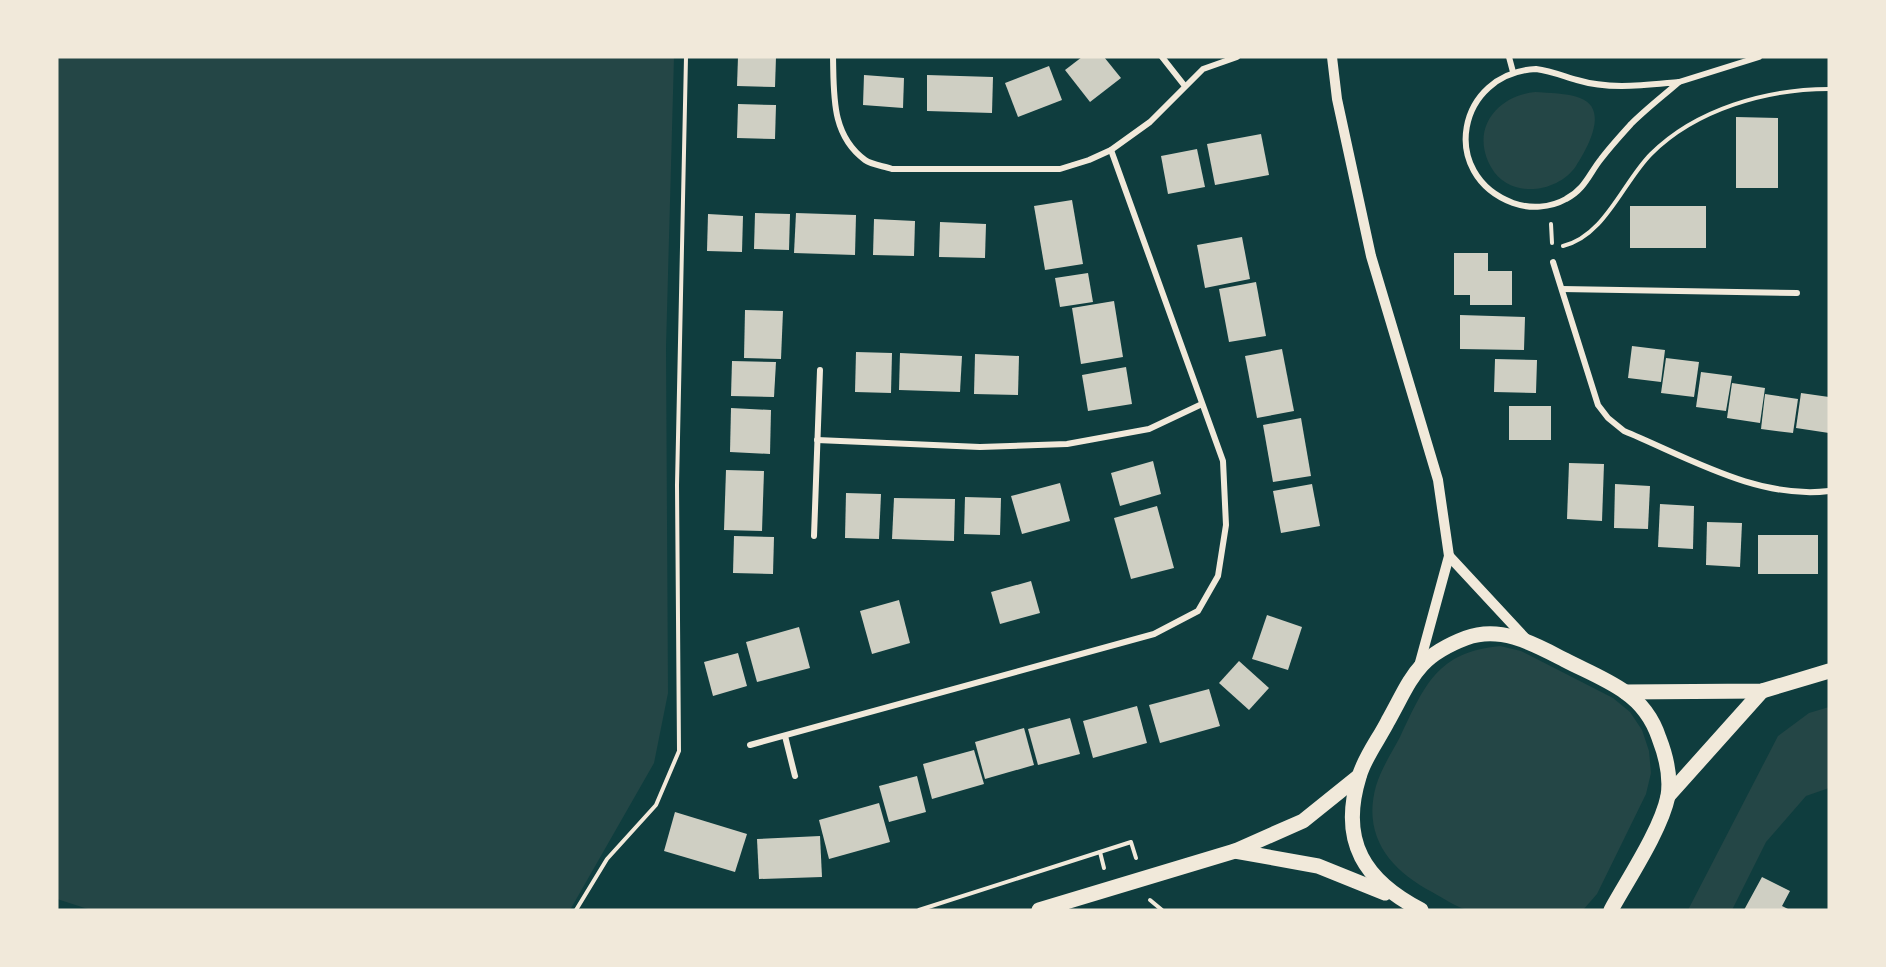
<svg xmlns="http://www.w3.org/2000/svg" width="1886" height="967" viewBox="0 0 1886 967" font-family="'Fira Sans',sans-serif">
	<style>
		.green { fill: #244646 }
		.building { fill: #cfcfc3 }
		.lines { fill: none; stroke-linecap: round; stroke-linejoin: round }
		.path { stroke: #f1e9da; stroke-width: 4 }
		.minor { stroke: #f1e9da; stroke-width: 6 }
		.tertiary { stroke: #f1e9da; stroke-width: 10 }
		.primary { stroke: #f1e9da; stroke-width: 15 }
	</style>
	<rect width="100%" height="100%" fill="#0f3d3e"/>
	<g class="green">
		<polygon points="57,57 674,57 666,347 668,693 654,763 570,910 91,910 57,899"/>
		<path d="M1535 92C1549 93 1567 93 1580 98 1610 109 1587 149 1576 166 1558 193 1509 200 1491 167 1470 130 1496 96 1535 92Z"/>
		<path d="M1500 646 1521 651 1613 698 1630 712 1642 730 1649 751 1651 773 1646 794 1597 894 1583 910C1557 910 1531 910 1505 910 1494 910 1480 912 1469 910 1457 908 1443 898 1432 892 1390 870 1362 836 1376 786 1381 769 1392 752 1400 737 1425 685 1437 652 1500 646Z"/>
		<polygon points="1829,707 1829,788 1806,796 1766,842 1732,910 1688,910 1778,736 1809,713"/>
	</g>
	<g class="building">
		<polygon points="738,57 776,57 775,87 737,86"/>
		<polygon points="1082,57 1104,57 1121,78 1090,102 1065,70"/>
		<polygon points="1049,66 1062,100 1018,117 1005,83"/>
		<polygon points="864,75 904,78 903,108 863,105"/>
		<polygon points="927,75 993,77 992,113 927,111"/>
		<polygon points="738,104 776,105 775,139 737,138"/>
		<polygon points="1736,117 1778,118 1778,188 1736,188"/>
		<polygon points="1261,134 1269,175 1215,185 1207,144"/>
		<polygon points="1197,149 1205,187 1168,194 1161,156"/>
		<polygon points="1072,200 1083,264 1045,270 1034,206"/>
		<rect x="1630" y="206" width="76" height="42"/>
		<polygon points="755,213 790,214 789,250 754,249"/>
		<polygon points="796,213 856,215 855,255 794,253"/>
		<polygon points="708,214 743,216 742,252 707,251"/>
		<polygon points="874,219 915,221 914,256 873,255"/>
		<polygon points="940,222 986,224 985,258 939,257"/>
		<polygon points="1242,237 1250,279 1205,288 1197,245"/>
		<polygon points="1454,253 1488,253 1488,271 1512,271 1512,305 1470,305 1470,295 1454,295"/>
		<polygon points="1088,273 1093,302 1060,307 1055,278"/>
		<polygon points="1256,282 1266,336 1229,342 1219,289"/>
		<polygon points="1114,301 1123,357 1081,364 1072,308"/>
		<polygon points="745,310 783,311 781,359 744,358"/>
		<polygon points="1460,315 1525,317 1524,350 1460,349"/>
		<polygon points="1632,346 1665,350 1661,382 1628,378"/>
		<polygon points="1282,349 1294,411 1257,418 1245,356"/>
		<polygon points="856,352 892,353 891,393 855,392"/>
		<polygon points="900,353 962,356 960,392 899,390"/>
		<polygon points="975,354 1019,356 1018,395 974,394"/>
		<polygon points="1666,358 1699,362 1694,397 1661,393"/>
		<polygon points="1495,359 1537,360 1536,393 1494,392"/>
		<polygon points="732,361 776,362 774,397 731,396"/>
		<polygon points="1126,367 1132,404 1088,411 1082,375"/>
		<polygon points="1701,372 1732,376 1726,411 1696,407"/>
		<polygon points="1732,383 1765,388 1760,423 1727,418"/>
		<polygon points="1801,393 1829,397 1829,433 1796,428"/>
		<polygon points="1765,394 1798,399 1793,433 1761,429"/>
		<rect x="1509" y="406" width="42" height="34"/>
		<polygon points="731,408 771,410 770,454 730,452"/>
		<polygon points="1301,418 1311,476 1273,482 1263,425"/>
		<polygon points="1153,461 1161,494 1120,506 1111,473"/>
		<polygon points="1569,463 1604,464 1602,521 1567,519"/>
		<polygon points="726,470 764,471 762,531 724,530"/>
		<polygon points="1060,483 1070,521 1022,534 1011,496"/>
		<polygon points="1312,484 1320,526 1281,533 1273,491"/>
		<polygon points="1615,484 1650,486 1648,529 1614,528"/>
		<polygon points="846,493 881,494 879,539 845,538"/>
		<polygon points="965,497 1001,498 1000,535 964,534"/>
		<polygon points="894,498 955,499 954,541 892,539"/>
		<polygon points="1660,504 1694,506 1693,549 1658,547"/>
		<polygon points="1157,506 1174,568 1131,579 1114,518"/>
		<polygon points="1707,522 1742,523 1740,567 1706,565"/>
		<rect x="1758" y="535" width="60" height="39"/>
		<polygon points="734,536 774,537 773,574 733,573"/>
		<polygon points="1031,581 1040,613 1000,624 991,592"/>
		<polygon points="899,600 910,643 872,654 860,611"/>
		<polygon points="1267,615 1302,627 1288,670 1252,659"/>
		<polygon points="799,627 810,668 757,682 746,642"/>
		<polygon points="738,653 747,686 713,696 704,662"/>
		<polygon points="1239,661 1269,688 1249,710 1219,683"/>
		<polygon points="1209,689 1220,726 1160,743 1149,705"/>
		<polygon points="1137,706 1147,743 1093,758 1083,721"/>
		<polygon points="1070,718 1080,754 1038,765 1028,729"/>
		<polygon points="1024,728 1034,765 985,779 975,742"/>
		<polygon points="974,750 984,784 932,799 923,764"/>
		<polygon points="917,776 926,812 889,822 879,786"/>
		<polygon points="879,803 890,842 829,859 819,820"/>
		<polygon points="675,812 747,834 735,872 664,851"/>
		<polygon points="820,836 822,877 759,879 757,839"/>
		<polygon points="1762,877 1790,891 1782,906 1790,910 1744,910"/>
	</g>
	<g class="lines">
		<g class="path">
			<polyline points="1551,224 1552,243"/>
			<path d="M1563 246C1605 236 1623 182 1651 154 1696 109 1767 89 1829 89"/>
			<polyline points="1100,852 1104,868"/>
			<polyline points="1150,900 1162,910"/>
			<polyline points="576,910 607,859 656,805 679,751 677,485 686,57"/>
			<polyline points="919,910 1131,842 1136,858"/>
		</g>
		<g class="minor">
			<path d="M833 57C834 95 831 135 865 160 872 165 884 166 892 169H1060L1089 160 1111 150 1150 122 1203 69 1237 57"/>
			<polyline points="1162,57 1184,85"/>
			<polyline points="1509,57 1513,72"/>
			<path d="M1536 69C1551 71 1563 76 1577 80 1610 90 1645 85 1679 82 1663 96 1646 109 1631 124 1621 135 1610 147 1601 159 1589 174 1585 189 1566 199 1550 208 1530 209 1513 203 1438 175 1457 73 1536 69Z"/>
			<polyline points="1679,82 1759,57"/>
			<path d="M1553 262 1598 405 1608 418 1624 431C1687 457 1759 500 1829 491"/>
			<polyline points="1562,289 1797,293"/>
			<polyline points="817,440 980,447 1067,444 1149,429 1202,404"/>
			<polyline points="814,536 820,370"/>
			<polyline points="785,736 795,776"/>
			<polyline points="750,745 1154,634 1198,611 1218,576 1226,525 1223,461 1111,150"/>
		</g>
		<g class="tertiary">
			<polyline points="1332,57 1337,99 1371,256 1438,480 1449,556 1419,666"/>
			<polyline points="1449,556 1527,640"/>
		</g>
		<g class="primary">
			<polyline points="1625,692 1762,691 1829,671"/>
			<polyline points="1668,796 1762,691"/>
			<polyline points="1235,851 1318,866 1385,893"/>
			<polyline points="1039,910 1235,851 1303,821 1359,776"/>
			<path d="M1421 910C1365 881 1339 842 1359 777 1364 758 1379 739 1388 721 1412 678 1416 657 1466 638 1501 625 1534 644 1565 660 1584 670 1607 679 1625 692 1641 703 1653 720 1659 738 1666 756 1671 777 1668 796 1661 830 1628 879 1611 910"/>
		</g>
	</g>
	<rect width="1886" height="967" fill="none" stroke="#f1e9da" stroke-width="117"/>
</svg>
